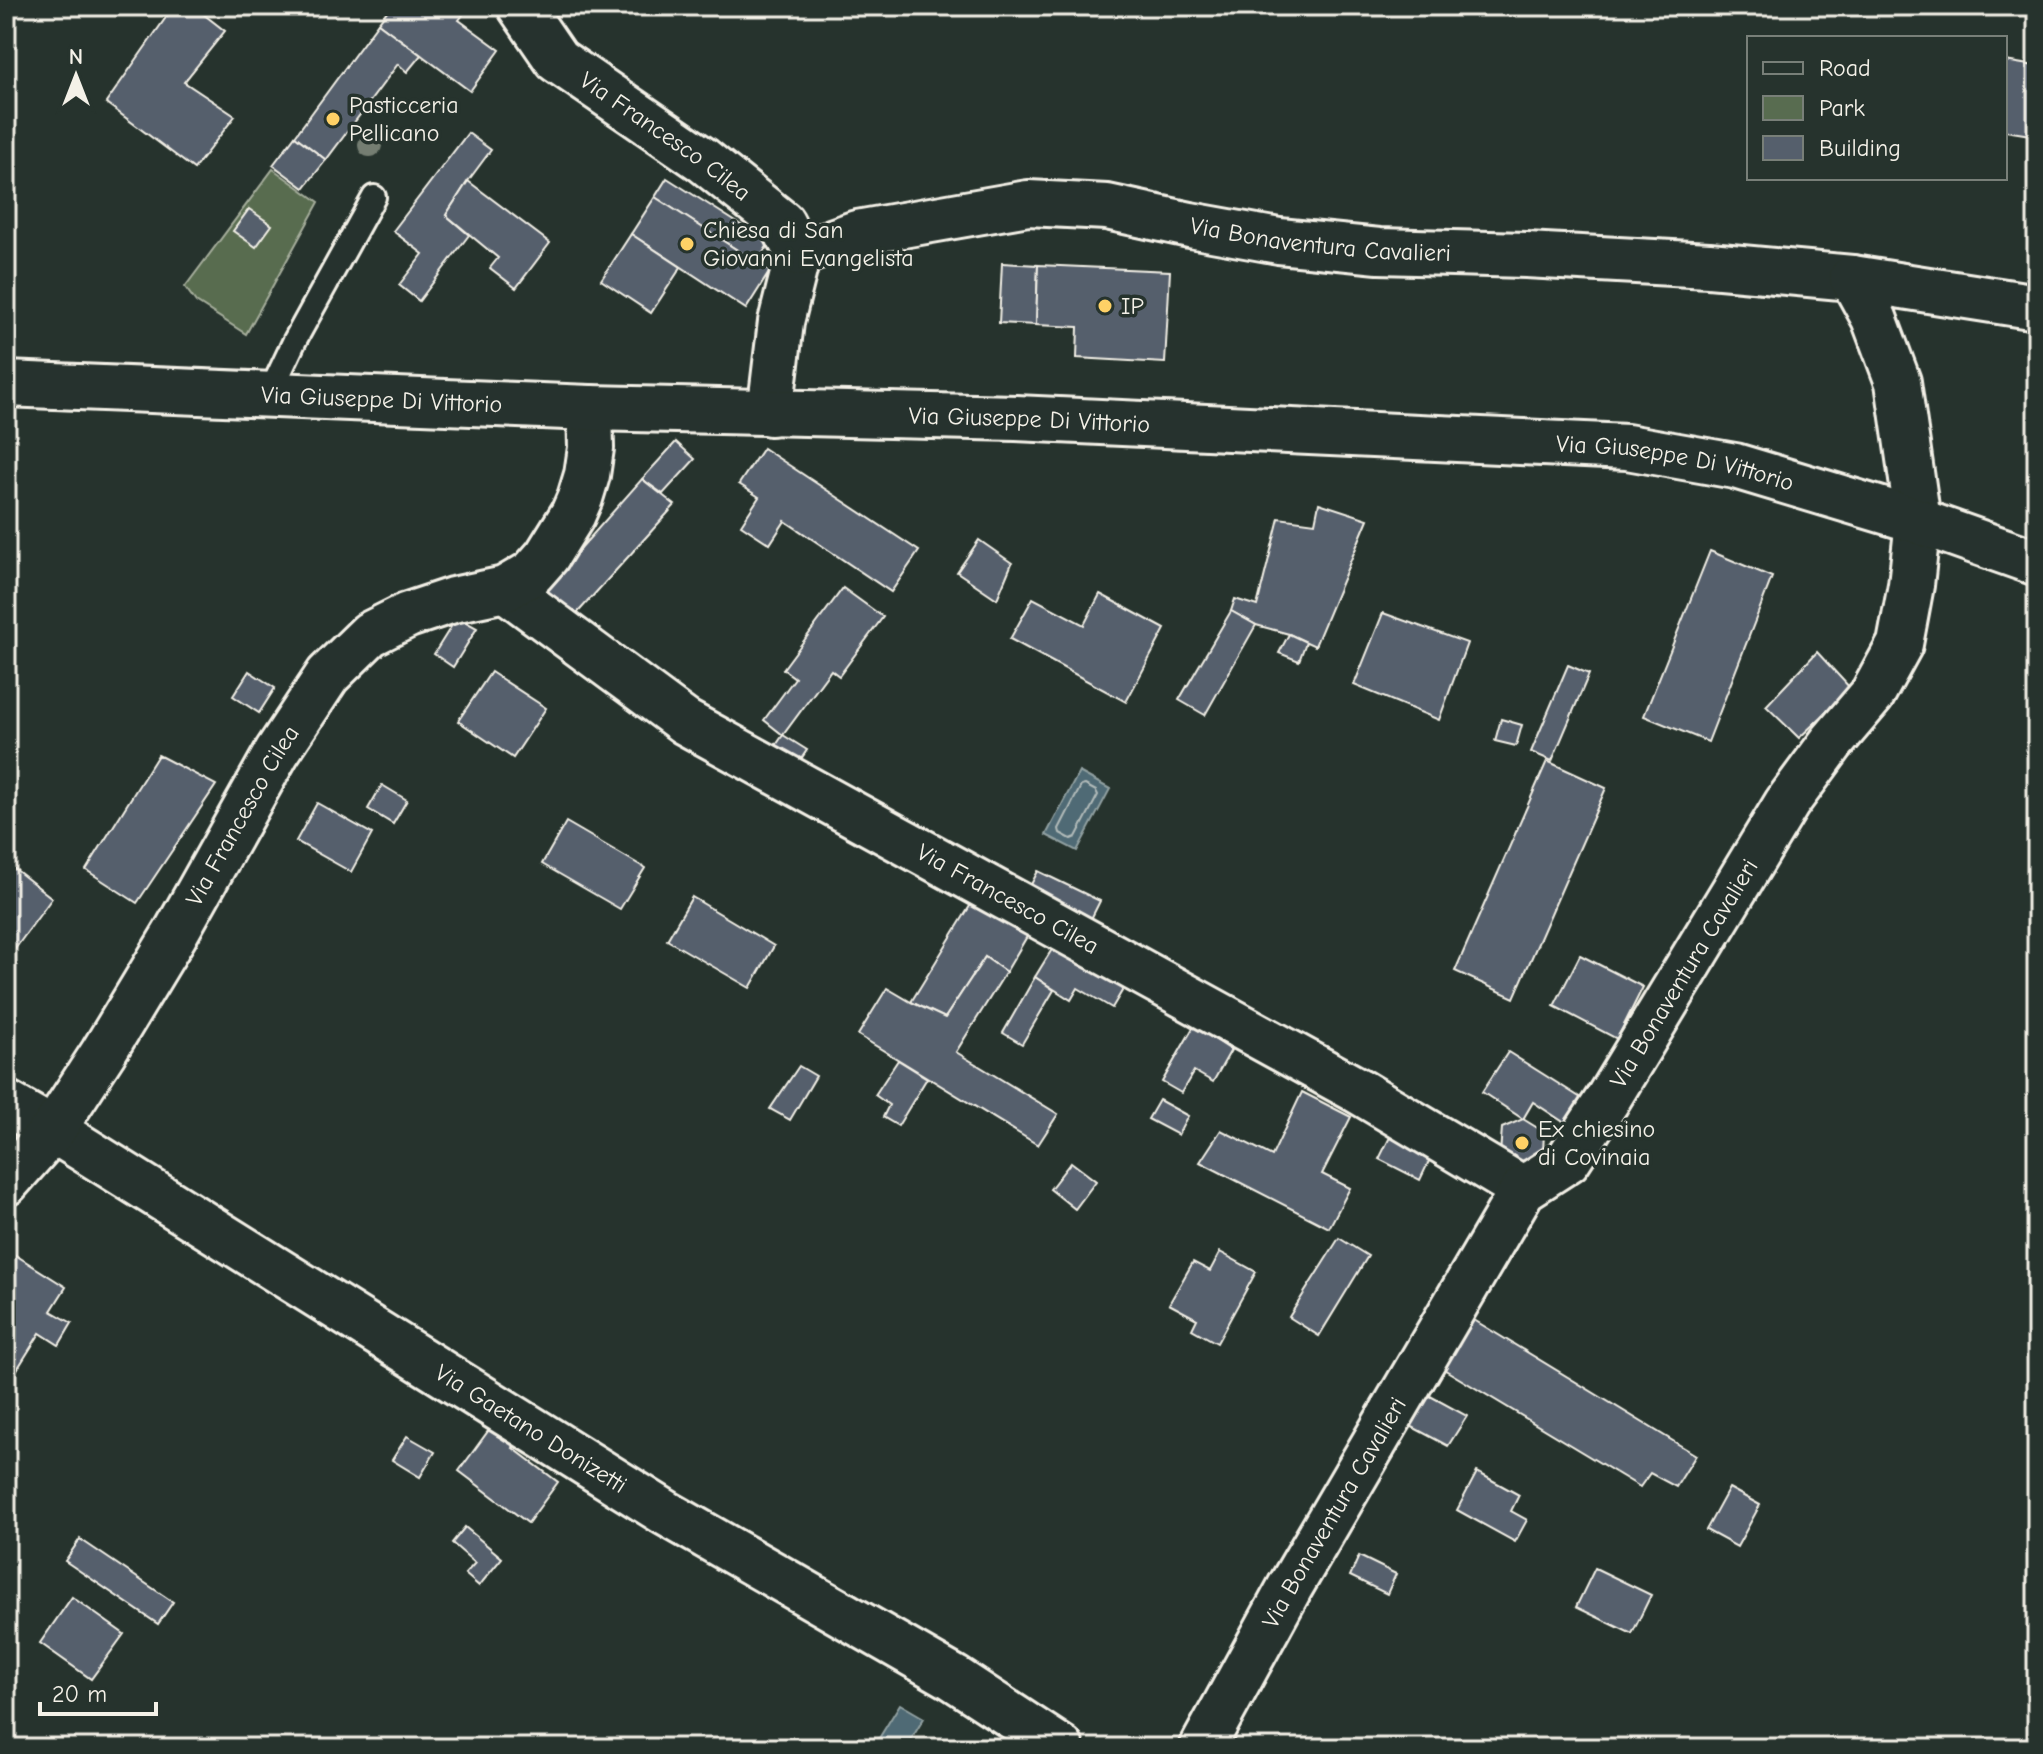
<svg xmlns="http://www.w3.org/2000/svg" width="2043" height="1754" viewBox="0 0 2043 1754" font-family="'Comic Neue',sans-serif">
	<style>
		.green { fill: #586c50; stroke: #a6ae9c; stroke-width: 2 }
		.water { fill: #506b74; stroke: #92a1a2; stroke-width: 2 }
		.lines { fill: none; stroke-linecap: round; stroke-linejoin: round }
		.shore { stroke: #b2bbba; stroke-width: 2 }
		.building { fill: #555f6c; stroke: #f4f1e8; stroke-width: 2 }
		.service-casing { stroke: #f4f1e8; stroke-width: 28 }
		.minor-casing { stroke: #f4f1e8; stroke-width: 50 }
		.secondary-casing { stroke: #f4f1e8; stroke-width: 50 }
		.service { stroke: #26332d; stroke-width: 22 }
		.minor { stroke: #26332d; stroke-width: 44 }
		.secondary { stroke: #26332d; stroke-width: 44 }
		.tree { fill: #757e72 }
		.poi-dot { fill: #ffd166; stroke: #26332d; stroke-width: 3 }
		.labels { text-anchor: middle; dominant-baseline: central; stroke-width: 7; stroke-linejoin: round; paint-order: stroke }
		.poi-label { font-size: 24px; fill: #f4f1e8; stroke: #26332d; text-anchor: start }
		.street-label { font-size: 24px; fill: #f4f1e8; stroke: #26332d }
	</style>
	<rect width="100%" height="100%" fill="#26332d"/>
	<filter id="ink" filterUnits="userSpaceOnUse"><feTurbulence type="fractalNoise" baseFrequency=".0125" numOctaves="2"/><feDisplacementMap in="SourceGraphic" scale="16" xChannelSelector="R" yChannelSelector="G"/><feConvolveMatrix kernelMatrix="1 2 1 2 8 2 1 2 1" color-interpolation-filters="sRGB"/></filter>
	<g filter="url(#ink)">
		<polygon class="green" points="273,169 319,202 246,334 196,302 185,287"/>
		<g class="water">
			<polygon points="1079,772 1110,789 1077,851 1046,835"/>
			<polygon points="900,1704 924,1718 906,1748 873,1748"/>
		</g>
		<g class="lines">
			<polygon class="shore" points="1085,785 1096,791 1098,795 1076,837 1071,839 1060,833 1059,829 1081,786"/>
		</g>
		<g class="building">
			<polygon points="174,6 193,6 225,31 184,82 235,116 194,169 106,103"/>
			<polygon points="391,6 470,6 459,20 500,50 470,91 378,23"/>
			<polygon points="378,23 421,55 407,72 398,64 326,160 295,136"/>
			<polygon points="2036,55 2037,136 2005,131 2005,61 2035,66"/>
			<polygon points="468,133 491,150 468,181 446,215 469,235 419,301 399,285 423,254 393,231"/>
			<polygon points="295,136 326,160 304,188 273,165"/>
			<polygon points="667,178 769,243 757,263 655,197"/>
			<polygon points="468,181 550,243 516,288 490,268 498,258 446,215"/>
			<polygon points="655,197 770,271 746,309 631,234"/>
			<polygon points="249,209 272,225 256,247 233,231"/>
			<polygon points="631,234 681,267 651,313 601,280"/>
			<polygon points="1002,263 1038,265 1036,325 999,323"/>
			<polygon points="1038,265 1170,271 1165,363 1077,358 1078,327 1036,325"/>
			<polygon points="676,442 695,459 663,494 642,479"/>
			<polygon points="763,448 919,551 891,592 785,521 770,544 741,525 759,497 739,484"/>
			<polygon points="642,479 675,505 571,620 541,593"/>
			<polygon points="1319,503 1368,519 1315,646 1289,634 1256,625 1231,611 1235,599 1257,606 1279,518 1315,523"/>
			<polygon points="979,540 1012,563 997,599 957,572"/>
			<polygon points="1710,551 1772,577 1708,742 1644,716"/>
			<polygon points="843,588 883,617 839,676 831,670 783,735 764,720 795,678 783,669"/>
			<polygon points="1100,594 1165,629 1126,702 1010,639 1033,598 1084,625"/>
			<polygon points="1231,611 1256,625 1205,715 1179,700"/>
			<polygon points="1383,613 1467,643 1439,720 1354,685"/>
			<polygon points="457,617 477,628 453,667 434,654"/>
			<polygon points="1289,634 1306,642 1299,661 1279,653"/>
			<polygon points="1817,652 1851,689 1799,738 1766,706"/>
			<polygon points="1568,665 1589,674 1552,761 1531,752"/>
			<polygon points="249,671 275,688 259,713 233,696"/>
			<polygon points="491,672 546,708 513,758 458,721"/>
			<polygon points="1501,719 1522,725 1516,746 1495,741"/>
			<polygon points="783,735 807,750 795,768 770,754"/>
			<polygon points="158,755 216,785 137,903 86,870"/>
			<polygon points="1547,761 1606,788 1514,998 1455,971"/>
			<polygon points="382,785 407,800 393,824 368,809"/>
			<polygon points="317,803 372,834 351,872 296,841"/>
			<polygon points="566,822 645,868 620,909 542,864"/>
			<polygon points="6,862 52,898 15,949 6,943"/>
			<polygon points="1038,871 1100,901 1087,927 1025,896"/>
			<polygon points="692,897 774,946 750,988 667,940"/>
			<polygon points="973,901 1029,933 1006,972 985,957 945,1018 911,1002"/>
			<polygon points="1054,946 1125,986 1112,1008 1078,988 1071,1000 1035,977"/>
			<polygon points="1580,955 1643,987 1617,1039 1554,1006"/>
			<polygon points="985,957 1006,972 956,1052 1058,1114 1038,1145 858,1035 887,988 911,1002 945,1018"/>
			<polygon points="1035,977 1054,990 1022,1044 1003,1033"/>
			<polygon points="1194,1026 1231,1050 1213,1082 1194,1071 1181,1093 1162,1082"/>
			<polygon points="1508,1052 1581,1098 1565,1123 1533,1102 1523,1119 1482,1092"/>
			<polygon points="898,1060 927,1078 898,1126 883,1117 889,1105 875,1095"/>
			<polygon points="799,1066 816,1076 790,1120 770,1109"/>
			<polygon points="1302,1092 1351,1117 1322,1174 1350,1188 1329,1228 1200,1162 1221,1130 1272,1156"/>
			<polygon points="1159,1100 1188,1116 1178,1135 1148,1119"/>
			<polygon points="1523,1119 1544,1132 1543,1153 1521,1164 1500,1154 1502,1128"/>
			<polygon points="1390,1137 1431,1157 1420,1180 1379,1159"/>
			<polygon points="1071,1162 1096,1181 1075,1209 1050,1189"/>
			<polygon points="1339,1238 1368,1256 1319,1336 1289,1317"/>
			<polygon points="6,1249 66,1287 51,1311 72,1323 59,1345 40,1333 6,1387"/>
			<polygon points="1220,1252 1256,1272 1217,1343 1192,1329 1197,1319 1169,1304 1193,1262 1210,1271"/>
			<polygon points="1474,1320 1696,1455 1676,1487 1650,1473 1640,1487 1442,1368"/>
			<polygon points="1421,1391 1467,1416 1448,1446 1403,1422"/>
			<polygon points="494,1423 518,1441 513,1448 558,1482 528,1523 459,1471"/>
			<polygon points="407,1436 435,1452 420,1477 392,1460"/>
			<polygon points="1477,1472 1519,1495 1511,1511 1527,1520 1515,1542 1457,1510"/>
			<polygon points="1729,1488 1760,1505 1737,1547 1706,1530"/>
			<polygon points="465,1527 502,1558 479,1586 465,1574 475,1563 452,1543"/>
			<polygon points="80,1539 173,1602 158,1624 65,1561"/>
			<polygon points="1359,1556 1396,1574 1387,1594 1350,1576"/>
			<polygon points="1595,1568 1651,1595 1632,1634 1576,1607"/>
			<polygon points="72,1597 124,1634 91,1679 40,1643"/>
		</g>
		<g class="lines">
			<g class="service-casing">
				<polyline id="service" points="269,395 295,340 374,197"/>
			</g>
			<g class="minor-casing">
				<g id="minor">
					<path id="s1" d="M520 6 557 60 703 160 782 223 798 254 781 322 770 413"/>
					<path id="s2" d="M798 254 857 233 1028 203 1107 207 1190 225 1279 241 1379 251 1526 255 1709 265 1852 278"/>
					<path id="s3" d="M505 589 685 722 1357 1090 1523 1189"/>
					<path id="s4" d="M6 1103 53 1130 666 1513 954 1678 1061 1748"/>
					<path id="s5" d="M6 1183 53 1130 103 1053 175 934 277 752 328 675 370 634 408 615 453 600 505 589 532 573 547 556 573 514 580 498 587 475 591 448 590 408"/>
					<path id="s6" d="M1202 1748 1290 1587 1523 1189 1568 1160 1606 1102 1787 803 1832 742 1872 695 1900 644 1911 585 1918 521 1898 382 1874 318 1852 278 2037 307"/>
				</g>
			</g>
			<g class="secondary-casing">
				<g id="secondary">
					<path id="s7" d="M6 384 590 408 1016 418 1627 447 1735 466 1918 521 2037 563"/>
				</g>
			</g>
			<use href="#service" class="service"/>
			<use href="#minor" class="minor"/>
			<use href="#secondary" class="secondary"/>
		</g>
		<circle class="tree" cx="370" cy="145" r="12"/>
	</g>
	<g class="poi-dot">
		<circle cx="333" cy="119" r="8"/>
		<circle cx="687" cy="244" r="8"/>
		<circle cx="1105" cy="306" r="8"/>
		<circle cx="1522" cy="1143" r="8"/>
	</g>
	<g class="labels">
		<g class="poi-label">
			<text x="349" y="105">Pasticceria<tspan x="349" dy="28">Pellicano</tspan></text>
			<text x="703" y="230">Chiesa di San<tspan x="703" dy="28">Giovanni Evangelista</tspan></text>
			<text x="1121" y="306">IP</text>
			<text x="1538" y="1129">Ex chiesino<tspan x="1538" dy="28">di Covinaia</tspan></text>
		</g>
		<g class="street-label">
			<text stroke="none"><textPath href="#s1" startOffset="198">Via Francesco Cilea</textPath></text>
			<text stroke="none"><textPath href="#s2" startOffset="532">Via Bonaventura Cavalieri</textPath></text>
			<text stroke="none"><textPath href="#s7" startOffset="376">Via Giuseppe Di Vittorio</textPath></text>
			<text stroke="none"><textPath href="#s7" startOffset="1024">Via Giuseppe Di Vittorio</textPath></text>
			<text stroke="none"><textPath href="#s7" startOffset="1672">Via Giuseppe Di Vittorio</textPath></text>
			<text stroke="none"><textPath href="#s5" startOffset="438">Via Francesco Cilea</textPath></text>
			<text stroke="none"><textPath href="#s3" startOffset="592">Via Francesco Cilea</textPath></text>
			<text stroke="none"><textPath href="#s6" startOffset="918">Via Bonaventura Cavalieri</textPath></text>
			<text stroke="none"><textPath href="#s4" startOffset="618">Via Gaetano Donizetti</textPath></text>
			<text stroke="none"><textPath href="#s6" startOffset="270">Via Bonaventura Cavalieri</textPath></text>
		</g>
	</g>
	<rect width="2043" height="1754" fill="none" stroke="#26332d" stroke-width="32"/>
	<rect x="16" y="16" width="2011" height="1722" fill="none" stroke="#f4f1e8" stroke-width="3" filter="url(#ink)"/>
	<rect x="1747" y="36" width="260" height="144" fill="#26332d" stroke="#787f78" stroke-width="2"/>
	<rect x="1763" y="62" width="40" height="12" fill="#26332d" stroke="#787f78" stroke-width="2"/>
	<text x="1819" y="76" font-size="24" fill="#f4f1e8">Road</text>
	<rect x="1763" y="96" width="40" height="24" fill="#586c50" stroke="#787f78" stroke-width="2"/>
	<text x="1819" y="116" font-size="24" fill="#f4f1e8">Park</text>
	<rect x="1763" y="136" width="40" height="24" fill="#555f6c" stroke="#787f78" stroke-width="2"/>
	<text x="1819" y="156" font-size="24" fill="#f4f1e8">Building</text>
	<g transform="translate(76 76)" stroke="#26332d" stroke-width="6" paint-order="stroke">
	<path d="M0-6L14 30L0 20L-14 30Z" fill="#f4f1e8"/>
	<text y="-12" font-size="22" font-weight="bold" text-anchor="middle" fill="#f4f1e8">N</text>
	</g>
	<path d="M40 1702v12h116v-12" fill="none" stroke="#f4f1e8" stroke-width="4"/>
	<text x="52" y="1702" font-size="24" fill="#f4f1e8" stroke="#26332d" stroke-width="6" paint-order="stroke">20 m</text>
</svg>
